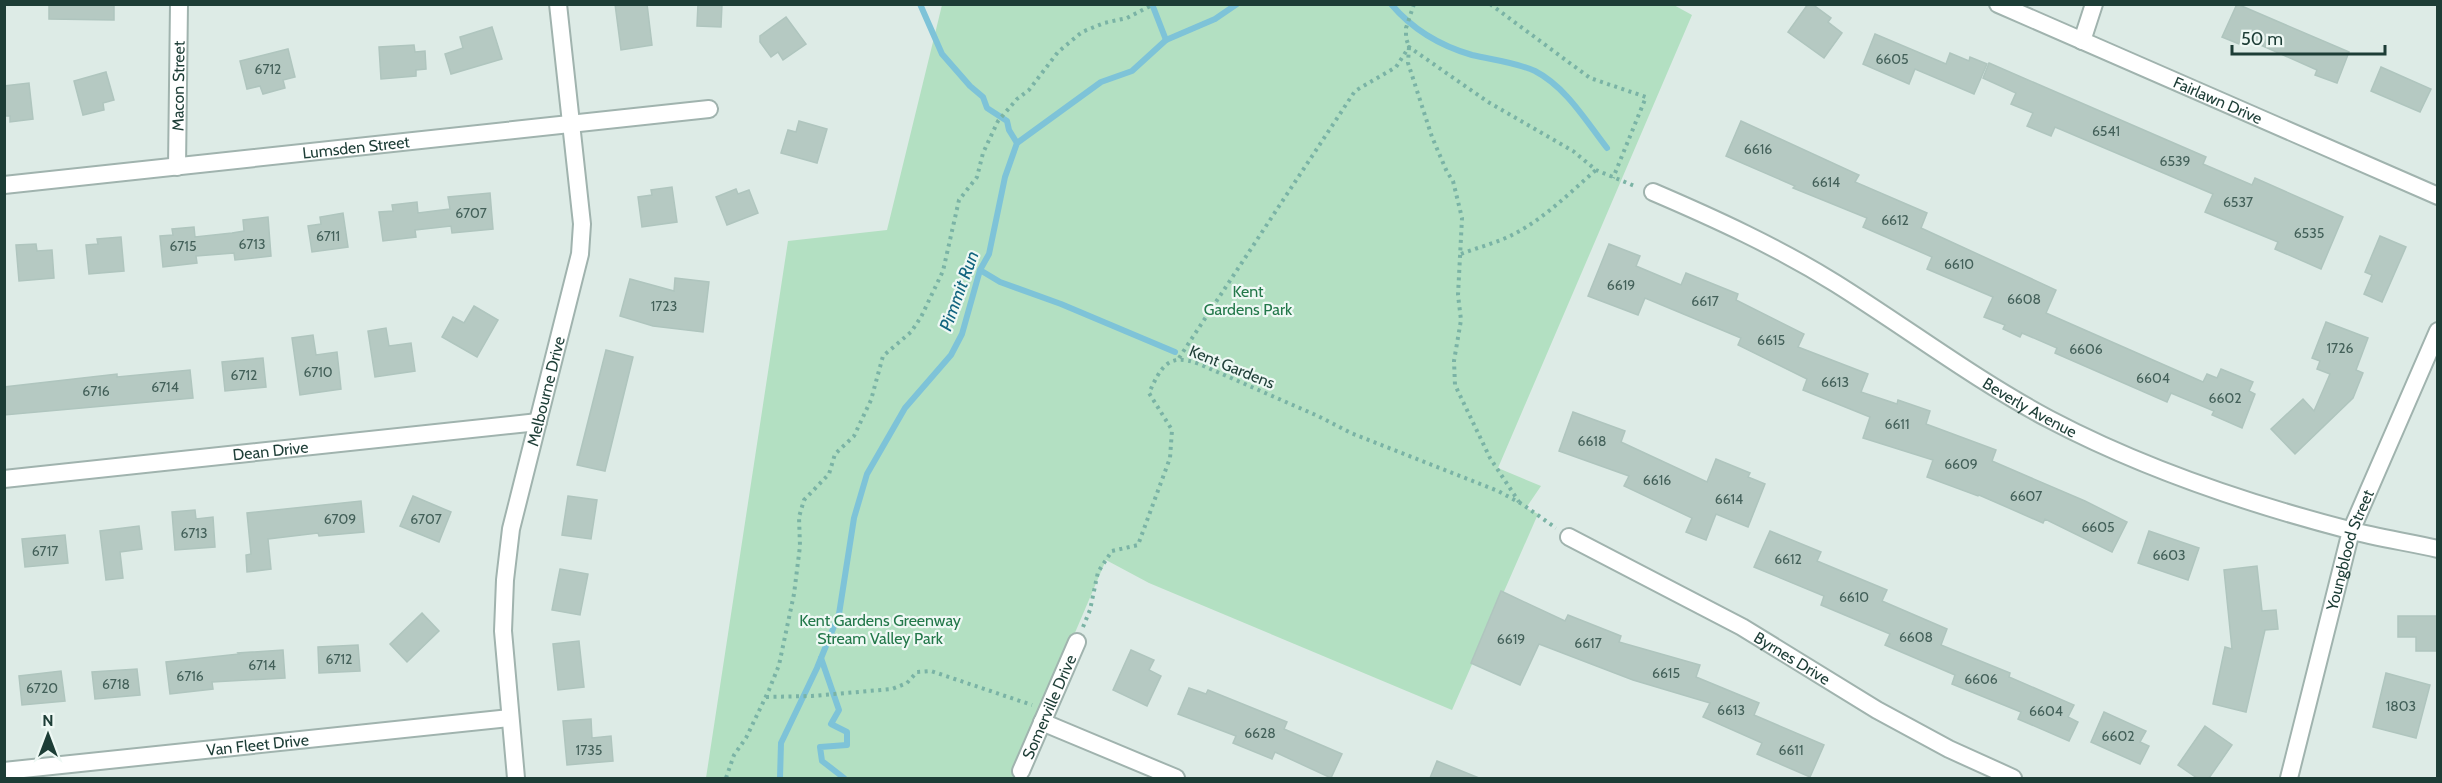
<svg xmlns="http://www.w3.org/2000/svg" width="2442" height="783" viewBox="0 0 2442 783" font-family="Cabin,sans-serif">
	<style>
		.green { fill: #b3e0c2 }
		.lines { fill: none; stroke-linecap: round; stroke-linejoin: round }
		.stream { stroke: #7ec3d8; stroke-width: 6 }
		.building { fill: #b5c9c2; stroke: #afc5be; stroke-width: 1.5 }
		.minor-casing { stroke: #a0b3ae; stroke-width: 20 }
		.path { stroke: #7ab3a5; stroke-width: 4; stroke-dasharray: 3 4.5; stroke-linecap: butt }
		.minor { stroke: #fff; stroke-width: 16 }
		.labels { text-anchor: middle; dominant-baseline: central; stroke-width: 4.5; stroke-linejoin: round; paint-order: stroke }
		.number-label { font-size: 14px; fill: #436059 }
		.street-label { font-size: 16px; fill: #1d3d36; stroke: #eef8f4 }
		.park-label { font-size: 16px; fill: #23784a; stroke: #eef8f4 }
		.water-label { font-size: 18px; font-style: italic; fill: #11647f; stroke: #eef8f4 }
	</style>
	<rect width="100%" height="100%" fill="#ddebe6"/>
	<polygon class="green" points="1672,4 1692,15 1498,468 1541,486 1526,508 1538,514 1452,710 1149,583 1106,560 1013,778 706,778 788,241 887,230 942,5"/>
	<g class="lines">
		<g class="stream">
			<polyline points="920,4 942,54 970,86 983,97 987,108 1007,121 1009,130 1017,143"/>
			<polyline points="1152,4 1166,40"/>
			<path d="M1391 4C1412 29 1441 46 1472 55 1493 60 1515 62 1535 71 1566 87 1586 121 1607 148"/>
			<polyline points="980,270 1000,282 1061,304 1175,352"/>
			<polyline points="821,658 839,710 831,724 847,732 847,745 820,747 822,761 844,778"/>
			<polyline points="780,778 781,743 817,668 839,614 854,518 867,474 905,408 951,355 962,334 980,270 989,254 1005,177 1017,143 1101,82 1132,71 1166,40 1215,19 1237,4"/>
		</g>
	</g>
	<g class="building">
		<polygon points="49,4 114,4 114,20 49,19"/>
		<polygon points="615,4 647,4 652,45 621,50"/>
		<polygon points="698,4 722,4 721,27 697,26"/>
		<polygon points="1808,4 1812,4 1831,18 1828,22 1842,33 1824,58 1788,32"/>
		<polygon points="2237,4 2349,52 2337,83 2315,75 2317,70 2247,39 2244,46 2222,37"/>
		<polygon points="786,17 806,44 783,60 778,52 771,57 760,42 760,36"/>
		<polygon points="492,27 502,59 451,74 445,54 463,48 460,37"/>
		<polygon points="1875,34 1946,64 1950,53 1969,61 1970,57 1987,64 1974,94 1915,69 1909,84 1863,64"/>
		<polygon points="414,45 415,52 425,51 426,69 416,70 416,76 381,79 379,47"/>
		<polygon points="288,49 295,77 283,80 285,88 263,94 260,86 247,89 240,61"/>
		<polygon points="1989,63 2206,157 2203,164 2252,185 2255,178 2343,217 2321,269 2275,249 2278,242 2205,212 2213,194 2055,127 2051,136 2027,126 2033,113 2011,104 2016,93 1983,78"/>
		<polygon points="2381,67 2431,89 2420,112 2371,91"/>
		<polygon points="106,72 114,100 103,103 104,110 83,115 74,81"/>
		<polygon points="29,83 33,119 10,122 10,116 4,116 4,86"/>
		<polygon points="799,121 827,129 817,163 781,153 788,130 796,132"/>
		<polygon points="1741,121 1859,175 1855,182 1927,213 1921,228 2056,290 2046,313 2203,382 2207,374 2217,378 2221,369 2253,382 2249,391 2255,394 2242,428 2212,415 2214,411 2171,393 2167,402 2055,353 2057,348 2022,333 2020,337 2003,329 2005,325 1984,317 1993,297 1927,269 1932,257 1863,227 1867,218 1793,188 1795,186 1726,156"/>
		<polygon points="672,187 677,222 642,227 638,197 652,195 651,190"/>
		<polygon points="736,189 738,194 749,190 758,213 727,225 716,197"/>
		<polygon points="490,193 493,229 452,233 451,226 415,230 416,237 383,241 379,212 393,211 392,205 417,202 418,213 450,209 448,197"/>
		<polygon points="343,213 348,247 312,252 308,226 321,224 320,217"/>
		<polygon points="268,217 271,256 235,260 234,253 196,256 197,263 163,267 160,236 173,235 172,229 194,227 195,237 232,233 244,231 243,220"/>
		<polygon points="2380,236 2406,247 2382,302 2364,294 2372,275 2365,272"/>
		<polygon points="121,237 124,271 89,274 86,245 98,244 97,239"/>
		<polygon points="36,244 37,251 52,250 54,278 19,281 16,245"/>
		<polygon points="1609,244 1640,256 1636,266 1681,285 1686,273 1738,294 1736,300 1804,334 1798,347 1868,374 1861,392 1897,404 1898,400 1930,411 1926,424 1996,450 1992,461 2085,501 2127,522 2112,552 2045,519 2043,523 1979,495 1978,496 1927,477 1933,460 1863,438 1870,417 1803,390 1807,379 1738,345 1741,338 1645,298 1638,315 1588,296"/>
		<polygon points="675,278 709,282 703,332 653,326 620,316 630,279 674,291"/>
		<polygon points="474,306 498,320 477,357 442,337 453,317 464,323"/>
		<polygon points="2326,322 2368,338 2356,370 2363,373 2353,398 2295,454 2271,429 2303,399 2314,411 2330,374 2317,369 2320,361 2312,358"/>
		<polygon points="386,328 389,346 411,343 415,371 375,377 368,331"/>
		<polygon points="313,335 316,355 337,352 341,389 300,395 292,338"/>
		<polygon points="606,350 633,357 605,471 577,465"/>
		<polygon points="263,358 266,387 225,391 222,362"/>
		<polygon points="190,370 193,398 4,415 4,387 117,374 117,377"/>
		<polygon points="1573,412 1625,431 1621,442 1707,482 1716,459 1750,473 1748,477 1765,484 1748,527 1716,514 1706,540 1686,532 1692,518 1624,486 1629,476 1559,451"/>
		<polygon points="413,496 451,512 439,542 400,526"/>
		<polygon points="568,496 597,500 591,539 562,535"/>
		<polygon points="361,501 364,532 319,536 318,533 268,539 271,569 247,572 246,555 251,554 247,513"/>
		<polygon points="195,510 196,519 213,517 215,547 175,550 172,512"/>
		<polygon points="139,526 142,549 120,552 123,578 106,580 100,531"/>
		<polygon points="1770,531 1821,552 1817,561 1887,590 1882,601 1947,629 1941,645 2010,673 2009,677 2074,705 2068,717 2078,722 2069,741 2018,719 2021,712 1952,684 1955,675 1885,645 1890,634 1821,605 1824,596 1754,567"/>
		<polygon points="2149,531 2199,548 2188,580 2138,563"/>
		<polygon points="65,535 68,563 25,567 22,539"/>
		<polygon points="2257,566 2262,611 2276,610 2278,629 2265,630 2246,712 2213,704 2225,647 2232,649 2224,570"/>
		<polygon points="560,569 588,574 580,615 552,610"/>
		<polygon points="1501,591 1565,621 1568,615 1621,636 1619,642 1700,665 1696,677 1759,703 1754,715 1824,745 1810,777 1757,754 1762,743 1703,717 1710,703 1633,680 1539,644 1520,685 1471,663"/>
		<polygon points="422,613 439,631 407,662 390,644"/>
		<polygon points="2398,616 2438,616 2438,651 2416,651 2416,637 2398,637"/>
		<polygon points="579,641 584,687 558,690 553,644"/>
		<polygon points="358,645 360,671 319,673 318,647"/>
		<polygon points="283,650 285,678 212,682 213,689 170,694 166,662 239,654 238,653"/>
		<polygon points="1131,650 1154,660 1149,670 1161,676 1147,706 1113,690"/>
		<polygon points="137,669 140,695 95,699 92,672"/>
		<polygon points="61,671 65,701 22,705 19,676"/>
		<polygon points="2386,673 2430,685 2416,738 2373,727"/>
		<polygon points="1189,688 1206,694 1208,690 1287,722 1284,729 1342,754 1331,778 1275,752 1272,759 1233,743 1236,736 1178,714"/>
		<polygon points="2104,712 2146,731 2140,742 2149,746 2140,764 2091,742"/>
		<polygon points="591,719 592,738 611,736 613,761 567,765 563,721"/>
		<polygon points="2205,726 2232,745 2209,778 2197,778 2178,765"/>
		<polygon points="1437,761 1479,778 1430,778"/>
	</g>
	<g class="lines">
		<g class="minor-casing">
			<g id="minor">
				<path id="s1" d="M1998 4 2438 196"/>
				<polyline points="2082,41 2094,4"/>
				<path id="s2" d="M177 167 179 4"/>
				<path id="s3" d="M4 185 709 109"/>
				<path id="s4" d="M1653 192C1716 219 1777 247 1835 283 1907 328 1974 379 2049 419 2144 469 2245 503 2349 530 2378 538 2408 542 2438 549"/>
				<path id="s5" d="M4 479 538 422"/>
				<path id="s6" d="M1569 537 1742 627 1877 710 1949 749 2013 778"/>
				<polyline points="1042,722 1176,778"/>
				<path id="s7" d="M4 771 510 718"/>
				<path id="s8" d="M1021 771 1077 642"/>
				<path id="s9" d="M516 778 503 631 505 580 511 529 580 254 582 224 558 4"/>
				<path id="s10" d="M2289 778 2351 531 2438 331"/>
			</g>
		</g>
		<g class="path">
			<polyline points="1414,4 1406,28 1406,38 1409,47 1408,63 1432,137 1447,172 1453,181 1462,218 1458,295 1461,320 1454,361 1455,385 1490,458 1519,502"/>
			<polyline points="1490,4 1590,78 1646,97 1613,178"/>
			<path d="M1461 254C1474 249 1488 245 1501 240 1538 225 1566 196 1596 170"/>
			<polyline points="1179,358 1355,91 1396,67 1409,47 1488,102 1573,151 1596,170 1637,187"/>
			<path d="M1083 627 1090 610 1098 572 1112 551 1138 545 1170 458 1172 430 1149 393C1161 367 1168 352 1199 364L1318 416 1351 433 1498 491 1522 504 1556 528"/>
			<polyline points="766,697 812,696 892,689 907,683 917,672 931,671 1032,705"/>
			<polyline points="726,778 734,755 746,738 769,690 779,665 794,594 800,546 799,517 804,500 829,474 835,454 854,436 871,400 883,356 911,332 921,317 943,271 959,200 977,177 983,153 998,121 1017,99 1029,90 1058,52 1082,32 1104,23 1127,18 1154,4"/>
		</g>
		<use href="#minor" class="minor"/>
	</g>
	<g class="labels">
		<g class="number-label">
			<text x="1892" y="59">6605</text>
			<text x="268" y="69">6712</text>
			<text x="2106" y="131">6541</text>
			<text x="1758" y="149">6616</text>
			<text x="2175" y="161">6539</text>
			<text x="1826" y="182">6614</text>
			<text x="2238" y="202">6537</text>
			<text x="471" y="213">6707</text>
			<text x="1895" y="220">6612</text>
			<text x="2309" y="233">6535</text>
			<text x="328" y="236">6711</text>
			<text x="252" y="244">6713</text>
			<text x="183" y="246">6715</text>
			<text x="1959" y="264">6610</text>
			<text x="1621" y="285">6619</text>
			<text x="2024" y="299">6608</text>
			<text x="1705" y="301">6617</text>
			<text x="664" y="306">1723</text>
			<text x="1771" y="340">6615</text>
			<text x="2340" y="348">1726</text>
			<text x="2086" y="349">6606</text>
			<text x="318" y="372">6710</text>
			<text x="244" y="375">6712</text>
			<text x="2153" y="378">6604</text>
			<text x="1835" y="382">6613</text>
			<text x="165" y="387">6714</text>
			<text x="96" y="391">6716</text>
			<text x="2225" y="398">6602</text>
			<text x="1897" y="424">6611</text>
			<text x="1592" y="441">6618</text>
			<text x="1961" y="464">6609</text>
			<text x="1657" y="480">6616</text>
			<text x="2026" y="496">6607</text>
			<text x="1729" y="499">6614</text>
			<text x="340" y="519">6709</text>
			<text x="426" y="519">6707</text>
			<text x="2098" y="527">6605</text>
			<text x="194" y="533">6713</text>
			<text x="45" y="551">6717</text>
			<text x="2169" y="555">6603</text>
			<text x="1788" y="559">6612</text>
			<text x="1854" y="597">6610</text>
			<text x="1916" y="637">6608</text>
			<text x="1511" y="639">6619</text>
			<text x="1588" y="643">6617</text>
			<text x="339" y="659">6712</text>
			<text x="262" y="665">6714</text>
			<text x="1666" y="673">6615</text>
			<text x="190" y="676">6716</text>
			<text x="1981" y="679">6606</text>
			<text x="116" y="684">6718</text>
			<text x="42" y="688">6720</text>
			<text x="2401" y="706">1803</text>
			<text x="1731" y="710">6613</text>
			<text x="2046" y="711">6604</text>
			<text x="1260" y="733">6628</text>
			<text x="2118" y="736">6602</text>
			<text x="589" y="750">1735</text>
			<text x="1791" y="750">6611</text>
		</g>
		<g class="street-label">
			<text stroke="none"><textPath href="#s2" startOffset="81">Macon Street</textPath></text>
			<text stroke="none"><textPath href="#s1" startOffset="240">Fairlawn Drive</textPath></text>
			<text stroke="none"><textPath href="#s3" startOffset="354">Lumsden Street</textPath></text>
			<text transform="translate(1232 367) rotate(22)">Kent Gardens</text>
			<text stroke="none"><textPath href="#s9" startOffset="392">Melbourne Drive</textPath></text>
			<text stroke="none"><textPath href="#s4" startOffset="435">Beverly Avenue</textPath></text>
			<text stroke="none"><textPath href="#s5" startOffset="268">Dean Drive</textPath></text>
			<text stroke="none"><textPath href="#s10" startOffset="236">Youngblood Street</textPath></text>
			<text stroke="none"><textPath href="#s6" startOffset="254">Byrnes Drive</textPath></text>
			<text stroke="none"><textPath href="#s8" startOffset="70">Somerville Drive</textPath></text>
			<text stroke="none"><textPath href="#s7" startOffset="255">Van Fleet Drive</textPath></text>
		</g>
		<g class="park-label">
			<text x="1248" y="291">Kent<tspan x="1248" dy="18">Gardens Park</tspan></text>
			<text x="880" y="620">Kent Gardens Greenway<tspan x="880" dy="18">Stream Valley Park</tspan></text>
		</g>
		<g class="water-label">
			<text transform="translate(959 291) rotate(-70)">Pimmit Run</text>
		</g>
	</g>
	<rect width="2442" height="783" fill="none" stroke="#1d3d36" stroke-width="12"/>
	<g transform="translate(48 735)" stroke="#eef8f4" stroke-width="4.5" paint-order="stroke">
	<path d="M0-4.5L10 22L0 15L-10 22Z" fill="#1d3d36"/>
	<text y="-9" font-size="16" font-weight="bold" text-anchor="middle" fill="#1d3d36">N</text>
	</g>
	<path d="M2232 45v9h153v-9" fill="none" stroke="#1d3d36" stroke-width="3"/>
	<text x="2241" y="45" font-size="18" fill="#1d3d36" stroke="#eef8f4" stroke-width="4.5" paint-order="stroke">50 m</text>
</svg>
